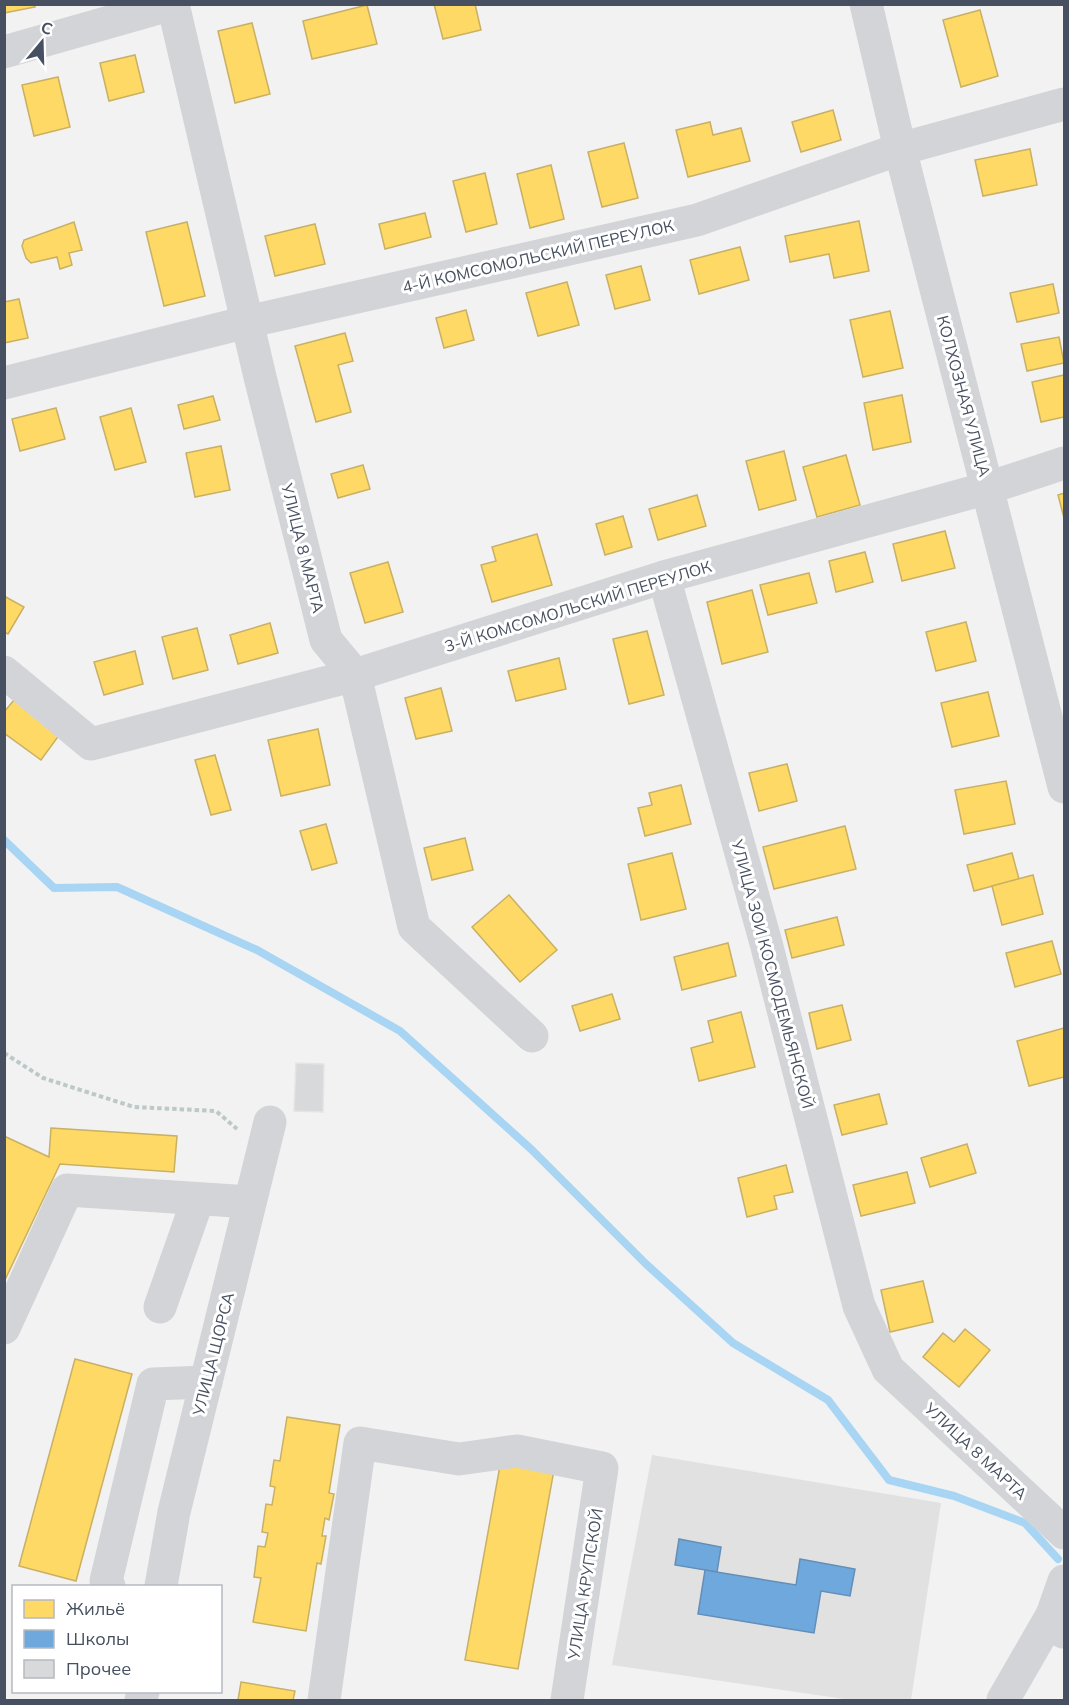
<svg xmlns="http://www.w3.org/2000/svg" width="1069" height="1705" viewBox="0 0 1069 1705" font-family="Mulish,sans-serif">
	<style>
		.education { fill: #e1e1e2 }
		.homes { fill: #ffd966; stroke: #c8b064; stroke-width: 1.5 }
		.schools { fill: #6fa8dc; stroke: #638eb7; stroke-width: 1.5 }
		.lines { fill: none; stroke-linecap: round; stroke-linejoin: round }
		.stream { stroke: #a7d5f3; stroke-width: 8 }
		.building { fill: #d8d9db; stroke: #e4e4e5; stroke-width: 1.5 }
		.path { stroke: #bdc9c8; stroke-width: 4; stroke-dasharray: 4.5 3; stroke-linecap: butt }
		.minor { stroke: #d3d4d8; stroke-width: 33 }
		.labels { text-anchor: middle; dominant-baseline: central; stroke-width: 6; stroke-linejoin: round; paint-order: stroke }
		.street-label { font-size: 16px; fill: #475061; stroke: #fff }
	</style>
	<rect width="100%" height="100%" fill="#f3f2f2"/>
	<polygon class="education" points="652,1455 941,1503 911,1700 851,1700 612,1665"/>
	<g class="homes">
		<polygon points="4,4 34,4 35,7 4,13"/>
		<polygon points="434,4 475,4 481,30 443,39"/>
		<polygon points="367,5 377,44 312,59 303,21"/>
		<polygon points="980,10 998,76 961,87 943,20"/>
		<polygon points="252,23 270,94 235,103 218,31"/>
		<polygon points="135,55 144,92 109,101 100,63"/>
		<polygon points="58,77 70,127 34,136 22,85"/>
		<polygon points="833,110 841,140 801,152 792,122"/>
		<polygon points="710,122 713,135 741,128 750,161 688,177 676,130"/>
		<polygon points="624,143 638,198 602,207 588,152"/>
		<polygon points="1030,149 1037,185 983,196 975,160"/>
		<polygon points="551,165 564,219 530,228 517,174"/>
		<polygon points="485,173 497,224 466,232 453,181"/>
		<polygon points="425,213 431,237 385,249 379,224"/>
		<polygon points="859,221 869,271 834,278 829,254 790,262 785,236"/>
		<polygon points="74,222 82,250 69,253 72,265 60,269 57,257 31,263 26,258 22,246 24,240"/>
		<polygon points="187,222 205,296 164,306 146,232"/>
		<polygon points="315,224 325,264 275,276 265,236"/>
		<polygon points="740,247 749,280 699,294 690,260"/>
		<polygon points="641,266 650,300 615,309 606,275"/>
		<polygon points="567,282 579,325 538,336 526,293"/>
		<polygon points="1053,284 1059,313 1017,322 1010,293"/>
		<polygon points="19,299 28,338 4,343 4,302"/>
		<polygon points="466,310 474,340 444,348 436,318"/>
		<polygon points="890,311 903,368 863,377 850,320"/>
		<polygon points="345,333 353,361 338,365 351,412 316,422 295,346"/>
		<polygon points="1059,337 1064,363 1027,371 1021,344"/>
		<polygon points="1064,375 1064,417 1041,422 1032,382"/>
		<polygon points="902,395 911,442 873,450 864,403"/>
		<polygon points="213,396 220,420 184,429 178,405"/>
		<polygon points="56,408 65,439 20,451 12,419"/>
		<polygon points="131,408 146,462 115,470 100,417"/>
		<polygon points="221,446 230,490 195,497 186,453"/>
		<polygon points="784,451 796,500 759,510 746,461"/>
		<polygon points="846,455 860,505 817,517 803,467"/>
		<polygon points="363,465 370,489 338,498 331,474"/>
		<polygon points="1064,493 1064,518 1058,495"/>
		<polygon points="697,495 706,526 658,540 649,509"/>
		<polygon points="623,516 632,547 605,555 596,524"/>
		<polygon points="945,531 955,568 902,581 893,544"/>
		<polygon points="537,534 552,585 492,602 481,565 496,561 492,547"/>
		<polygon points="865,552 873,582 836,592 829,561"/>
		<polygon points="388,562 403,612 365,623 350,573"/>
		<polygon points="809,573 817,603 768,615 760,585"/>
		<polygon points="752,590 768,652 722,664 707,602"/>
		<polygon points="4,596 24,607 8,634 4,632"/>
		<polygon points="966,622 976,661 936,671 926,632"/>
		<polygon points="270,623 278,653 238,664 230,635"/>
		<polygon points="197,628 208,670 173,679 162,637"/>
		<polygon points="647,631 664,695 629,704 613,639"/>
		<polygon points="135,651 143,684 104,695 94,662"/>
		<polygon points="559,658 566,689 516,701 508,671"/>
		<polygon points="441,688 452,731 416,739 405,698"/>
		<polygon points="988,692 999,736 952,747 941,703"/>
		<polygon points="14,700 60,734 41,760 4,733 4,712"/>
		<polygon points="318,729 330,785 281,796 268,740"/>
		<polygon points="215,755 231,810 211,815 195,760"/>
		<polygon points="787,764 797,801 759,811 749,773"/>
		<polygon points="1006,781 1015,824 964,834 955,790"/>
		<polygon points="681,785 691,824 645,836 638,808 652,805 649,793"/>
		<polygon points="326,824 337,863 312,870 300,831"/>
		<polygon points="845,826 856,869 774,889 763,847"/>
		<polygon points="465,838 473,870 432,880 424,848"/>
		<polygon points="672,853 686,909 641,920 628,864"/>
		<polygon points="1012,853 1019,879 974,891 967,865"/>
		<polygon points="1033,875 1043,914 1002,925 992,886"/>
		<polygon points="509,895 557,950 520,982 472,927"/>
		<polygon points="837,917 844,945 792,958 785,930"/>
		<polygon points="1052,941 1061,974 1015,987 1006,953"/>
		<polygon points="728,943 736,976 682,990 674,957"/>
		<polygon points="612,994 620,1019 580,1031 572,1006"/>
		<polygon points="842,1005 851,1040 817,1049 809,1013"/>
		<polygon points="741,1012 755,1067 699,1081 691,1048 713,1042 708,1021"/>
		<polygon points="1064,1028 1064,1077 1029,1086 1017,1041"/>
		<polygon points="879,1094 887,1124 842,1135 834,1105"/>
		<polygon points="51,1128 177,1136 174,1172 60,1164 4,1282 4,1136 49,1157"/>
		<polygon points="967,1144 976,1173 930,1187 921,1158"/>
		<polygon points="786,1165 793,1192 774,1196 777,1209 747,1217 738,1178"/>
		<polygon points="907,1172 915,1203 861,1216 853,1185"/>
		<polygon points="923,1281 933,1322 890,1332 881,1290"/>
		<polygon points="965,1329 990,1350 959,1387 923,1357 943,1333 954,1342"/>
		<polygon points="75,1359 132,1374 76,1581 19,1566"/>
		<polygon points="287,1417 340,1425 329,1493 334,1494 329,1520 325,1518 322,1536 326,1536 321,1564 317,1563 306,1631 253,1622 261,1578 254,1577 258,1546 265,1547 268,1533 262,1532 266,1504 272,1505 275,1487 270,1486 274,1460 280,1461"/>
		<polygon points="501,1460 554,1470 518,1669 465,1660"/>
		<polygon points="241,1682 295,1691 293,1700 238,1700"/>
	</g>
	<g class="schools">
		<polygon points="679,1539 721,1547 717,1572 675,1565"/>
		<polygon points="800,1559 855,1569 850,1596 821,1591 814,1633 698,1614 705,1570 796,1585"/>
	</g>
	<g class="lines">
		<polyline class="stream" points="4,840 54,888 117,887 257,950 400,1031 532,1150 646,1264 733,1343 828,1400 889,1480 954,1496 1025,1523 1058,1559"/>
	</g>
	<polygon class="building" points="296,1063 324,1064 323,1112 294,1111"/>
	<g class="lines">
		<polyline class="path" points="4,1053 43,1078 134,1107 216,1111 237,1129"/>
		<g class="minor">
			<polyline points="173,4 260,377 326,640 355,675 414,927 532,1036"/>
			<polyline points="866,4 900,149 1064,787"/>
			<polyline points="4,52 173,4"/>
			<polyline points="4,383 247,322 697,220 900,149 1064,104"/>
			<polyline points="664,577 766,943 859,1306 888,1369 1064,1533"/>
			<polyline points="4,672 91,744 355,675 664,577 988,488 1064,463"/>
			<polyline points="160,1307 198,1199"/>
			<polyline points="4,1328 67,1190 250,1202"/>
			<polyline points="109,1586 106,1581 153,1384 206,1382"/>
			<polyline points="161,1586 174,1512 270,1122"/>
			<polyline points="1063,1632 1052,1615 1064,1581"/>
			<polyline points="141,1700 143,1692"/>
			<polyline points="324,1700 360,1443 459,1459 517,1451 602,1468 567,1700"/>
			<polyline points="1003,1700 1052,1615"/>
		</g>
	</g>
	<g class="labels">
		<g class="street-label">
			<text transform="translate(538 256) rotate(-13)">4-Й КОМСОМОЛЬСКИЙ ПЕРЕУЛОК</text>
			<text transform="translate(964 396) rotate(75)">КОЛХОЗНАЯ УЛИЦА</text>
			<text transform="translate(303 548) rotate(76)">УЛИЦА 8 МАРТА</text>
			<text transform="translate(578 606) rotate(-17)">3-Й КОМСОМОЛЬСКИЙ ПЕРЕУЛОК</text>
			<text transform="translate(773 974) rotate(75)">УЛИЦА ЗОИ КОСМОДЕМЬЯНСКОЙ</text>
			<text transform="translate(213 1354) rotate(-76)">УЛИЦА ЩОРСА</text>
			<text transform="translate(976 1451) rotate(43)">УЛИЦА 8 МАРТА</text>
			<text transform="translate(585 1584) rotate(-81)">УЛИЦА КРУПСКОЙ</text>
		</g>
	</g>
	<rect width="1069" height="1705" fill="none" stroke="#475061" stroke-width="12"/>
	<rect x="12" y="1585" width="210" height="108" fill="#ffffff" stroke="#b5b9c0" stroke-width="1.5"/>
	<rect x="24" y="1600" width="30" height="18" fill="#ffd966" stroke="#b5b9c0" stroke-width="1.5"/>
	<text x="66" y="1615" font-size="18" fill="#475061">Жильё</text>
	<rect x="24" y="1630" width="30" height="18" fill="#6fa8dc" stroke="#b5b9c0" stroke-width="1.5"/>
	<text x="66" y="1645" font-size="18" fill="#475061">Школы</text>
	<rect x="24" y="1660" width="30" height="18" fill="#d8d9db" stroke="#b5b9c0" stroke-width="1.5"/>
	<text x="66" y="1675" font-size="18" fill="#475061">Прочее</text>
	<g transform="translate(42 42) rotate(19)" stroke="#ffffff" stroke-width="4.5" paint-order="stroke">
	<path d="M0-4.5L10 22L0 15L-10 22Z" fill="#475061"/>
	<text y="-9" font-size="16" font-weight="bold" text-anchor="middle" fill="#475061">С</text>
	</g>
</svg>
